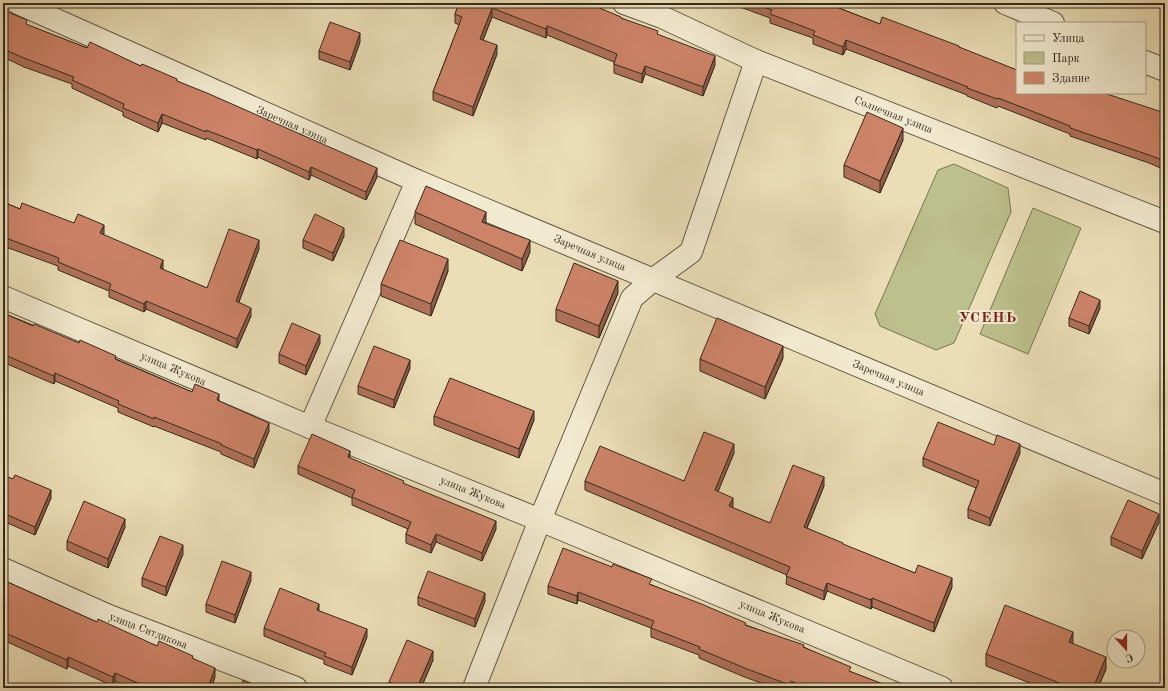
<svg xmlns="http://www.w3.org/2000/svg" width="1168" height="691" viewBox="0 0 1168 691" font-family="'Old Standard TT',serif">
	<style>
		.green { fill: #bcc08c; stroke: #787554 }
		.lines { fill: none; stroke-linecap: round; stroke-linejoin: round }
		.minor-casing { stroke: #625744; stroke-width: 24 }
		.minor { stroke: #f2ead0; stroke-width: 22 }
		.wall { fill: #b07159; stroke: #352a1d }
		.shaded-wall { fill: #905c49; stroke: #352a1d }
		.building { fill: #cd8368; stroke: #352a1d }
		.labels { text-anchor: middle; dominant-baseline: central; stroke-width: 4; stroke-linejoin: round; paint-order: stroke }
		.street-label { font-size: 11px; fill: #352a1d; stroke: #f2ead0 }
		.district-label { font-size: 15px; font-weight: bold; letter-spacing: 1px; fill: #7a1f14; stroke: #f2ead0 }
	</style>
	<rect width="100%" height="100%" fill="#ebdeb7"/>
	<filter id="stains"><feTurbulence type="fractalNoise" baseFrequency=".005" numOctaves="4"/><feColorMatrix values="0 0 0 0 .2 0 0 0 0 .09 0 0 0 0 .02 0 0 0 .5 -.17"/></filter>
	<radialGradient id="worn" r=".72"><stop offset=".6" stop-color="#630" stop-opacity="0"/><stop offset="1" stop-color="#630" stop-opacity=".3"/></radialGradient>
	<g class="green">
		<polygon points="954,164 1008,188 1011,212 954,343 936,350 880,326 875,314 938,170"/>
		<polygon points="1033,208 1081,228 1028,354 980,334"/>
	</g>
	<g class="lines">
		<g class="minor-casing">
			<g id="minor">
				<path id="s1" d="M18 3 417 181 1165 494"/>
				<path id="s2" d="M624 3 662 17 756 61 1165 222"/>
				<polyline points="1005,3 1053,23"/>
				<polyline points="1145,62 1165,70"/>
				<path id="s3" d="M3 297 310 427 540 520 942 688"/>
				<polyline points="310,427 417,181"/>
				<path id="s4" d="M3 569 109 616 296 688"/>
				<polyline points="474,688 540,520 632,298 654,279 691,252 756,61"/>
			</g>
		</g>
		<use href="#minor" class="minor"/>
	</g>
	<g class="wall">
		<polygon points="450,3 588,3 658,35 715,65 703,96 645,74 642,83 614,73 614,62 547,35 546,38 492,17 483,40 497,54 473,116 433,100 433,92 459,25 455,23 455,14 458,6"/>
		<polygon points="729,3 826,3 880,24 959,47 1017,93 1165,113 1165,170 1149,163 1070,136 1070,134 998,106 997,108 967,96 967,95 846,49 843,55 813,44 813,38 770,23 770,18"/>
		<polygon points="3,10 27,25 87,48 141,66 177,81 377,177 366,200 311,175 309,180 258,157 257,159 206,138 206,140 162,123 158,132 123,116 123,112 72,88 72,84 24,67 3,57"/>
		<polygon points="360,42 350,70 319,59 319,51"/>
		<polygon points="903,140 880,193 844,177 844,165"/>
		<polygon points="3,202 20,209 74,223 104,233 103,235 163,268 163,270 207,288 259,249 239,302 251,316 237,348 146,309 144,312 109,297 109,291 58,270 58,266 3,246"/>
		<polygon points="415,212 486,224 530,252 522,271 415,224"/>
		<polygon points="344,236 333,261 303,248 303,240"/>
		<polygon points="448,271 431,316 381,296 381,284"/>
		<polygon points="618,293 599,338 556,321 556,309"/>
		<polygon points="1100,308 1089,334 1069,326 1069,318"/>
		<polygon points="3,313 116,359 192,392 219,401 269,431 254,468 221,454 221,452 154,426 154,427 118,412 118,408 55,381 54,384 5,363 4,365 3,365"/>
		<polygon points="320,343 306,375 279,363 279,354"/>
		<polygon points="783,358 765,399 700,371 700,359"/>
		<polygon points="410,368 394,408 358,394 358,386"/>
		<polygon points="434,416 534,420 519,458 434,425"/>
		<polygon points="734,453 718,491 733,507 733,508 770,523 824,486 807,528 843,545 915,573 952,587 934,632 872,607 871,609 827,591 824,600 786,584 787,575 585,490 585,481 684,481"/>
		<polygon points="1020,453 990,526 968,518 968,509 976,488 923,466 923,458"/>
		<polygon points="350,458 404,484 496,529 482,561 436,542 431,553 406,543 406,534 408,529 352,505 352,498 298,474 298,466"/>
		<polygon points="3,475 51,498 35,535 3,521"/>
		<polygon points="1159,522 1142,559 1111,545 1111,537"/>
		<polygon points="125,527 108,568 67,550 67,541"/>
		<polygon points="183,554 166,596 142,586 142,578"/>
		<polygon points="3,580 97,622 157,646 193,658 215,677 212,686 215,688 130,688 115,681 113,686 68,666 67,669 3,640"/>
		<polygon points="251,580 235,623 206,612 206,604"/>
		<polygon points="652,585 746,625 804,647 851,672 891,688 776,688 747,678 699,658 699,655 651,637 651,628 578,600 577,604 548,594 548,586"/>
		<polygon points="418,597 485,601 475,627 418,605"/>
		<polygon points="319,611 367,637 352,675 324,664 324,660 264,636 264,628"/>
		<polygon points="1073,643 1073,644 1106,669 1098,688 1043,688 986,666 986,654"/>
		<polygon points="433,660 421,688 389,688 389,682"/>
	</g>
	<g class="shaded-wall">
		<polygon points="492,8 492,17 480,48 480,39"/>
		<polygon points="547,26 547,35 546,38 546,29"/>
		<polygon points="360,33 360,42 350,70 350,62"/>
		<polygon points="846,40 846,49 843,55 843,47"/>
		<polygon points="497,45 497,54 473,116 473,107"/>
		<polygon points="715,56 715,65 703,96 703,87"/>
		<polygon points="645,66 645,74 642,83 642,74"/>
		<polygon points="162,114 162,123 158,132 158,123"/>
		<polygon points="903,128 903,140 880,193 880,181"/>
		<polygon points="258,149 258,157 257,159 257,150"/>
		<polygon points="311,167 311,175 309,180 309,172"/>
		<polygon points="377,168 377,177 366,200 366,192"/>
		<polygon points="486,212 486,224 482,222"/>
		<polygon points="104,225 104,233 100,242 100,233"/>
		<polygon points="344,228 344,236 333,261 333,253"/>
		<polygon points="259,240 259,249 236,309 236,301"/>
		<polygon points="530,240 530,252 522,271 522,259"/>
		<polygon points="448,259 448,271 431,316 431,304"/>
		<polygon points="163,260 163,268 160,277 160,268"/>
		<polygon points="618,281 618,293 599,338 599,326"/>
		<polygon points="1100,300 1100,308 1089,334 1089,326"/>
		<polygon points="146,301 146,309 144,312 144,304"/>
		<polygon points="251,308 251,316 237,348 237,339"/>
		<polygon points="320,335 320,343 306,375 306,366"/>
		<polygon points="783,346 783,358 765,399 765,387"/>
		<polygon points="5,355 5,363 4,365 4,357"/>
		<polygon points="410,360 410,368 394,408 394,400"/>
		<polygon points="55,373 55,381 54,384 54,376"/>
		<polygon points="219,394 219,402 217,400"/>
		<polygon points="534,411 534,420 519,458 519,449"/>
		<polygon points="269,423 269,431 254,468 254,459"/>
		<polygon points="734,444 734,453 715,499 715,490"/>
		<polygon points="1020,444 1020,453 990,526 990,518"/>
		<polygon points="350,451 350,459 348,457"/>
		<polygon points="824,477 824,486 804,535 804,527"/>
		<polygon points="51,490 51,498 35,535 35,527"/>
		<polygon points="733,498 733,507 729,515 729,506"/>
		<polygon points="1159,514 1159,522 1142,559 1142,551"/>
		<polygon points="125,519 125,527 108,568 108,559"/>
		<polygon points="496,521 496,529 482,561 482,553"/>
		<polygon points="436,534 436,542 431,553 431,545"/>
		<polygon points="183,545 183,554 166,596 166,587"/>
		<polygon points="251,572 251,580 235,623 235,615"/>
		<polygon points="952,578 952,587 934,632 934,623"/>
		<polygon points="827,583 827,591 824,600 824,591"/>
		<polygon points="578,592 578,600 577,604 577,596"/>
		<polygon points="485,593 485,601 475,627 475,619"/>
		<polygon points="872,598 872,607 871,609 871,600"/>
		<polygon points="319,604 319,613 317,610"/>
		<polygon points="367,629 367,637 352,675 352,667"/>
		<polygon points="1073,632 1073,643 1069,654 1069,642"/>
		<polygon points="433,651 433,660 421,688 417,688"/>
		<polygon points="68,657 68,666 67,669 67,660"/>
		<polygon points="1106,657 1106,669 1098,688 1093,688"/>
		<polygon points="215,668 215,677 211,688 209,685"/>
		<polygon points="115,673 115,681 113,686 113,677"/>
	</g>
	<g class="building">
		<polygon points="459,3 588,3 621,17 621,18 658,31 657,34 715,56 703,87 645,66 642,74 614,64 617,54 547,26 546,29 492,8 480,39 497,45 473,107 433,92 462,17 455,14"/>
		<polygon points="752,3 826,3 880,24 882,17 959,46 959,47 1017,70 1017,93 1104,93 1165,113 1165,161 1149,155 1070,128 1070,126 998,98 997,99 967,88 968,87 846,40 843,47 813,35 815,31 770,14 772,10"/>
		<polygon points="3,10 27,20 26,24 87,48 90,42 141,66 142,64 161,72 177,79 177,81 207,93 377,168 366,192 311,167 309,172 258,149 257,150 206,130 206,132 162,114 158,123 123,108 124,104 72,80 74,77 24,58 3,49"/>
		<polygon points="330,22 360,33 350,62 319,51"/>
		<polygon points="867,112 903,128 880,181 844,165"/>
		<polygon points="426,186 486,212 482,222 530,240 522,259 415,212"/>
		<polygon points="3,202 20,209 22,203 74,223 78,214 104,225 100,233 163,260 160,268 207,288 229,229 259,240 236,301 251,308 237,339 146,301 144,304 109,289 111,284 58,262 59,258 3,237"/>
		<polygon points="315,214 344,228 333,253 303,240"/>
		<polygon points="400,240 448,259 431,304 381,284"/>
		<polygon points="574,263 618,281 599,326 556,309"/>
		<polygon points="1080,291 1100,300 1089,326 1069,318"/>
		<polygon points="3,313 33,326 34,324 79,343 80,340 116,356 115,359 192,392 195,384 219,394 217,400 269,423 254,459 221,445 222,444 154,417 154,419 118,404 119,401 55,373 54,376 5,355 4,357 3,356"/>
		<polygon points="717,318 783,346 765,387 700,359"/>
		<polygon points="292,323 320,335 306,366 279,354"/>
		<polygon points="374,346 410,360 394,400 358,386"/>
		<polygon points="450,378 534,411 519,449 434,416"/>
		<polygon points="938,422 994,445 997,435 1020,444 990,518 968,509 979,481 923,458"/>
		<polygon points="704,432 734,444 715,490 733,498 729,506 770,523 793,465 824,477 804,527 843,543 843,544 915,573 918,565 952,578 934,623 872,598 871,600 827,583 824,591 786,576 790,567 585,481 600,446 684,481"/>
		<polygon points="312,434 350,451 348,457 404,481 403,483 496,521 482,553 436,534 431,545 406,534 411,522 352,497 355,490 298,466"/>
		<polygon points="3,475 13,479 15,475 51,490 35,527 3,513"/>
		<polygon points="1128,500 1159,514 1142,551 1111,537"/>
		<polygon points="84,501 125,519 108,559 67,541"/>
		<polygon points="160,536 183,545 166,587 142,578"/>
		<polygon points="563,548 612,567 613,564 652,579 649,584 699,603 746,623 745,625 804,645 803,647 851,667 849,671 891,687 890,688 806,688 791,681 790,685 747,669 699,649 700,647 651,628 654,621 578,592 577,596 548,586"/>
		<polygon points="222,561 251,572 235,615 206,604"/>
		<polygon points="428,571 485,593 475,619 418,597"/>
		<polygon points="3,580 97,622 98,619 157,646 159,641 193,656 192,658 215,668 209,685 215,688 149,688 115,673 113,677 68,657 67,660 3,632"/>
		<polygon points="280,588 319,604 317,610 367,629 352,667 324,656 326,653 264,628"/>
		<polygon points="1005,605 1073,632 1069,642 1106,657 1093,688 1072,688 986,654"/>
		<polygon points="407,640 433,651 417,688 403,688 389,682"/>
		<polygon points="243,680 260,688 240,688"/>
	</g>
	<g class="labels">
		<g class="street-label">
			<text stroke="none"><textPath href="#s2" startOffset="292">Солнечная улица</textPath></text>
			<text stroke="none"><textPath href="#s1" startOffset="300">Заречная улица</textPath></text>
			<text stroke="none"><textPath href="#s1" startOffset="624">Заречная улица</textPath></text>
			<text stroke="none"><textPath href="#s3" startOffset="185">улица Жукова</textPath></text>
			<text stroke="none"><textPath href="#s1" startOffset="948">Заречная улица</textPath></text>
			<text stroke="none"><textPath href="#s3" startOffset="509">улица Жукова</textPath></text>
			<text stroke="none"><textPath href="#s3" startOffset="833">улица Жукова</textPath></text>
			<text stroke="none"><textPath href="#s4" startOffset="158">улица Ситдикова</textPath></text>
		</g>
		<g class="district-label">
			<text x="988" y="318">УСЕНЬ</text>
		</g>
	</g>
	<rect width="1168" height="691" fill="none" stroke="#ebdeb7" stroke-width="16"/>
	<rect x="4" y="4" width="1160" height="683" fill="none" stroke="#352a1d" stroke-width="2"/>
	<rect x="8" y="8" width="1152" height="675" fill="none" stroke="#352a1d"/>
	<rect x="1016" y="22" width="130" height="72" fill="#f2ead0" stroke="#a69d88"/>
	<rect x="1024" y="35" width="20" height="6" fill="#f2ead0" stroke="#a69d88"/>
	<text x="1052" y="42" font-size="12" fill="#352a1d">Улица</text>
	<rect x="1024" y="52" width="20" height="12" fill="#bcc08c" stroke="#a69d88"/>
	<text x="1052" y="62" font-size="12" fill="#352a1d">Парк</text>
	<rect x="1024" y="72" width="20" height="12" fill="#cd8368" stroke="#a69d88"/>
	<text x="1052" y="82" font-size="12" fill="#352a1d">Здание</text>
	<g transform="translate(1126 649) rotate(159)"><circle r="19" fill="#f2ead0" stroke="#a69d88"/>
	<path d="M0-3L7 15L0 10L-7 15Z" fill="#8f2418"/>
	<text y="-6" font-size="11" font-weight="bold" text-anchor="middle" fill="#352a1d">С</text>
	</g>
	<rect width="100%" height="100%" filter="url(#stains)"/>
	<rect width="100%" height="100%" fill="url(#worn)"/>
</svg>
